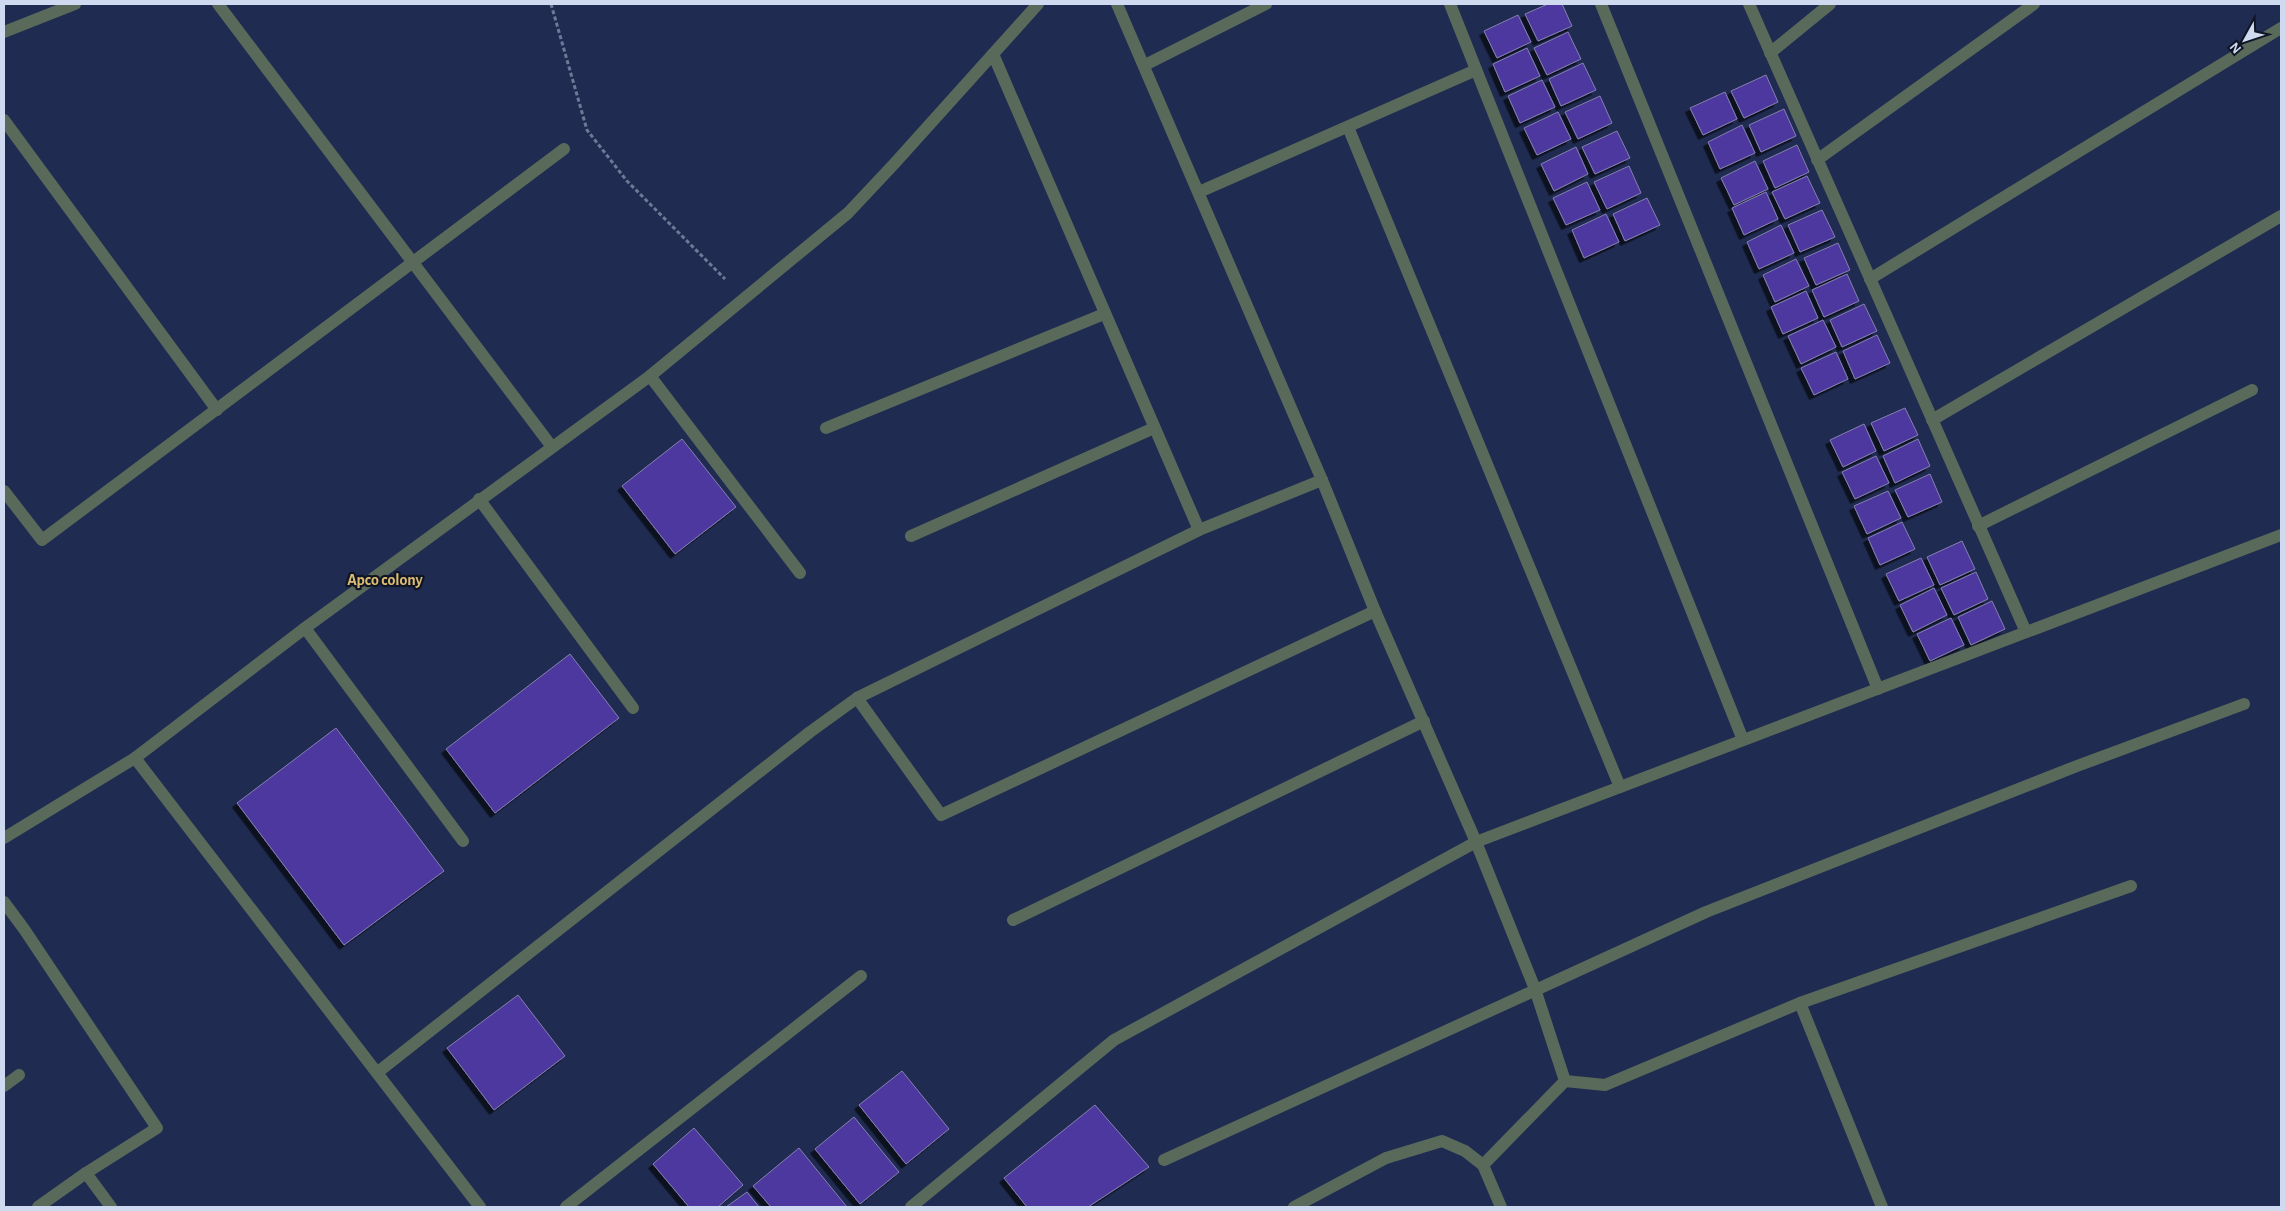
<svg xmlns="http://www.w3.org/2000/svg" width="2285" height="1211" viewBox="0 0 2285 1211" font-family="'Alegreya Sans',sans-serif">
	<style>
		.building { fill: #4e379f; stroke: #8581af; filter: url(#shadow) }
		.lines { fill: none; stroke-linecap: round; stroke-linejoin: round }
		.path { stroke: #6e7997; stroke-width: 3; stroke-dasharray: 4 2.5; stroke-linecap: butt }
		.minor { stroke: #596a5b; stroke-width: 12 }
		.labels { text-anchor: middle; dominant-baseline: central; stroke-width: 4.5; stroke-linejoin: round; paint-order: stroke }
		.neighbourhood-label { font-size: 16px; font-weight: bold; fill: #dcbd73; stroke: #0f1525 }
	</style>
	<defs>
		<filter id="shadow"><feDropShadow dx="-4.5" dy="4.5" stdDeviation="0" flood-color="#0009"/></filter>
	</defs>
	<rect width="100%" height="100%" fill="#1f2b50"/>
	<g class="building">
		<polygon points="1548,4 1562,4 1572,26 1538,41 1525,14"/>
		<polygon points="1518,15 1531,42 1497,58 1484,31"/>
		<polygon points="1568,32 1581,59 1547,75 1534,48"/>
		<polygon points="1527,48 1540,76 1505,92 1493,64"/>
		<polygon points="1583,63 1596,90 1561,106 1549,79"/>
		<polygon points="1766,75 1778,102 1744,118 1731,91"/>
		<polygon points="1542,80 1555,107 1520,123 1508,96"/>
		<polygon points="1725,92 1737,119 1703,135 1690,108"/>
		<polygon points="1600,96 1612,123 1578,139 1565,112"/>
		<polygon points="1784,109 1796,136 1761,152 1749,125"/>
		<polygon points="1558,112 1571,139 1537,155 1524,128"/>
		<polygon points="1742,125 1755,153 1720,169 1708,142"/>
		<polygon points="1617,131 1630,158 1595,174 1582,147"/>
		<polygon points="1797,145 1809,172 1775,188 1763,161"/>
		<polygon points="1576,147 1588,174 1554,191 1541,164"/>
		<polygon points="1755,161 1768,189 1734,205 1721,178"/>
		<polygon points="1629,166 1641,193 1607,209 1594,182"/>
		<polygon points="1807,176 1820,203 1785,219 1772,192"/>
		<polygon points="1587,182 1600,210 1566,225 1553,198"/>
		<polygon points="1766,192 1778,219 1744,235 1732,208"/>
		<polygon points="1647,198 1660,225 1625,241 1613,214"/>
		<polygon points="1822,210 1835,237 1800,252 1788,225"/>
		<polygon points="1606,214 1619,242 1584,258 1572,230"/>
		<polygon points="1781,225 1794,253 1759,269 1747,242"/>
		<polygon points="1838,243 1850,270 1816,285 1804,258"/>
		<polygon points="1796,259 1809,286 1775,302 1763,275"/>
		<polygon points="1847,274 1859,301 1824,317 1812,290"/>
		<polygon points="1806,291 1818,318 1783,334 1771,307"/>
		<polygon points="1864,304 1877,331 1842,347 1830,320"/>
		<polygon points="1823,320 1836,347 1801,364 1788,336"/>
		<polygon points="1877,335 1890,363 1855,379 1843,351"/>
		<polygon points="1836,352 1848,379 1814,395 1801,368"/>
		<polygon points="1905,408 1918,435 1884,451 1871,423"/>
		<polygon points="1864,424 1876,451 1843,467 1830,440"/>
		<polygon points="682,439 736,507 675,554 622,486"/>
		<polygon points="1918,439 1930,466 1895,483 1883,456"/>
		<polygon points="1876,456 1889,483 1855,499 1842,472"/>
		<polygon points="1930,474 1942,502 1908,517 1895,490"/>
		<polygon points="1888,491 1901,518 1867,534 1854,506"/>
		<polygon points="1902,522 1915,549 1880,565 1868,538"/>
		<polygon points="1962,541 1975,569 1940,585 1927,557"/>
		<polygon points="1921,558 1934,585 1899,601 1886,574"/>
		<polygon points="1976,572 1988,599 1954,615 1941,588"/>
		<polygon points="1934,588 1947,615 1913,632 1900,605"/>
		<polygon points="1992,601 2005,629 1971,645 1958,617"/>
		<polygon points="1951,618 1964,645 1930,661 1917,634"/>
		<polygon points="570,654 619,718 495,813 446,749"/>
		<polygon points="336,728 444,871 344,945 237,803"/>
		<polygon points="518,995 565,1056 494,1110 447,1048"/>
		<polygon points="902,1071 949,1129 906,1164 859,1105"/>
		<polygon points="1095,1105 1149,1167 1088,1207 1027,1207 1004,1178"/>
		<polygon points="854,1117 899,1172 860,1204 815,1149"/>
		<polygon points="694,1128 743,1185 718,1207 689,1207 653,1164"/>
		<polygon points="799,1148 847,1207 771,1207 753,1186"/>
		<polygon points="747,1192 759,1207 726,1207"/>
	</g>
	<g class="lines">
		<polyline class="path" points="551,4 587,130 627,181 725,279"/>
		<g class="minor">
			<polyline points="218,4 552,447"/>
			<polyline points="1117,4 1322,480 1375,611 1476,842 1535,989 1565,1081 1483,1165 1501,1207"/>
			<polyline points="1450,4 1743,740"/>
			<polyline points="1601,4 1878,689"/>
			<polyline points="1749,4 2026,632"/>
			<polyline points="4,32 75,4"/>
			<polyline points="1770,53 1830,4"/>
			<polyline points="993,54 1199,530"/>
			<polyline points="1145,65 1266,4"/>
			<polyline points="4,120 217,410"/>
			<polyline points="1348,127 1620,787"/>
			<polyline points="1817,160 2034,4"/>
			<polyline points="1199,192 1476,70"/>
			<polyline points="1870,279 2281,28"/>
			<polyline points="650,376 800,573"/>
			<polyline points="1932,420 2281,216"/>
			<polyline points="826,428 1104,314"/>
			<polyline points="4,491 42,540 564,149"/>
			<polyline points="479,499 633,708"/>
			<polyline points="1978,526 2252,390"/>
			<polyline points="911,536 1154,428"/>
			<polyline points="305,628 463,841"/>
			<polyline points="857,698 941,815 1375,611"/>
			<polyline points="135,758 480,1207"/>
			<polyline points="4,838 135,758 305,628 650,376 848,213 894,164 1038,4"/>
			<polyline points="4,902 24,929 157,1128 86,1173 38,1207"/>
			<polyline points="1013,920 1424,721"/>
			<polyline points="1800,1003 1882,1207"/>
			<polyline points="378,1072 810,732 857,698 1199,530 1322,480"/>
			<polyline points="1565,1081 1605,1085 1800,1003 2131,886"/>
			<polyline points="4,1086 19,1075"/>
			<polyline points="1164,1160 1706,912 2077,766 2244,704"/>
			<polyline points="86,1173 111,1207"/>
			<polyline points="566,1207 861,976"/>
			<polyline points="911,1207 1114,1040 1476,842 2281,535"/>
			<polyline points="1294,1207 1386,1158 1442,1141 1465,1151 1483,1165"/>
		</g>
	</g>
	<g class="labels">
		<g class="neighbourhood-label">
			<text x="385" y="580">Apco colony</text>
		</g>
	</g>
	<rect width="2285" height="1211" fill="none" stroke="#cfd9f0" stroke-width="10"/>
	<g transform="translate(2245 40) rotate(230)" stroke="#0f1525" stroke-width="4" paint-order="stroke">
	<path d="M0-4L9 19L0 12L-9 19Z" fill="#cfd9f0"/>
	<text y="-8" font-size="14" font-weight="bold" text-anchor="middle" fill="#cfd9f0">N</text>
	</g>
</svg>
